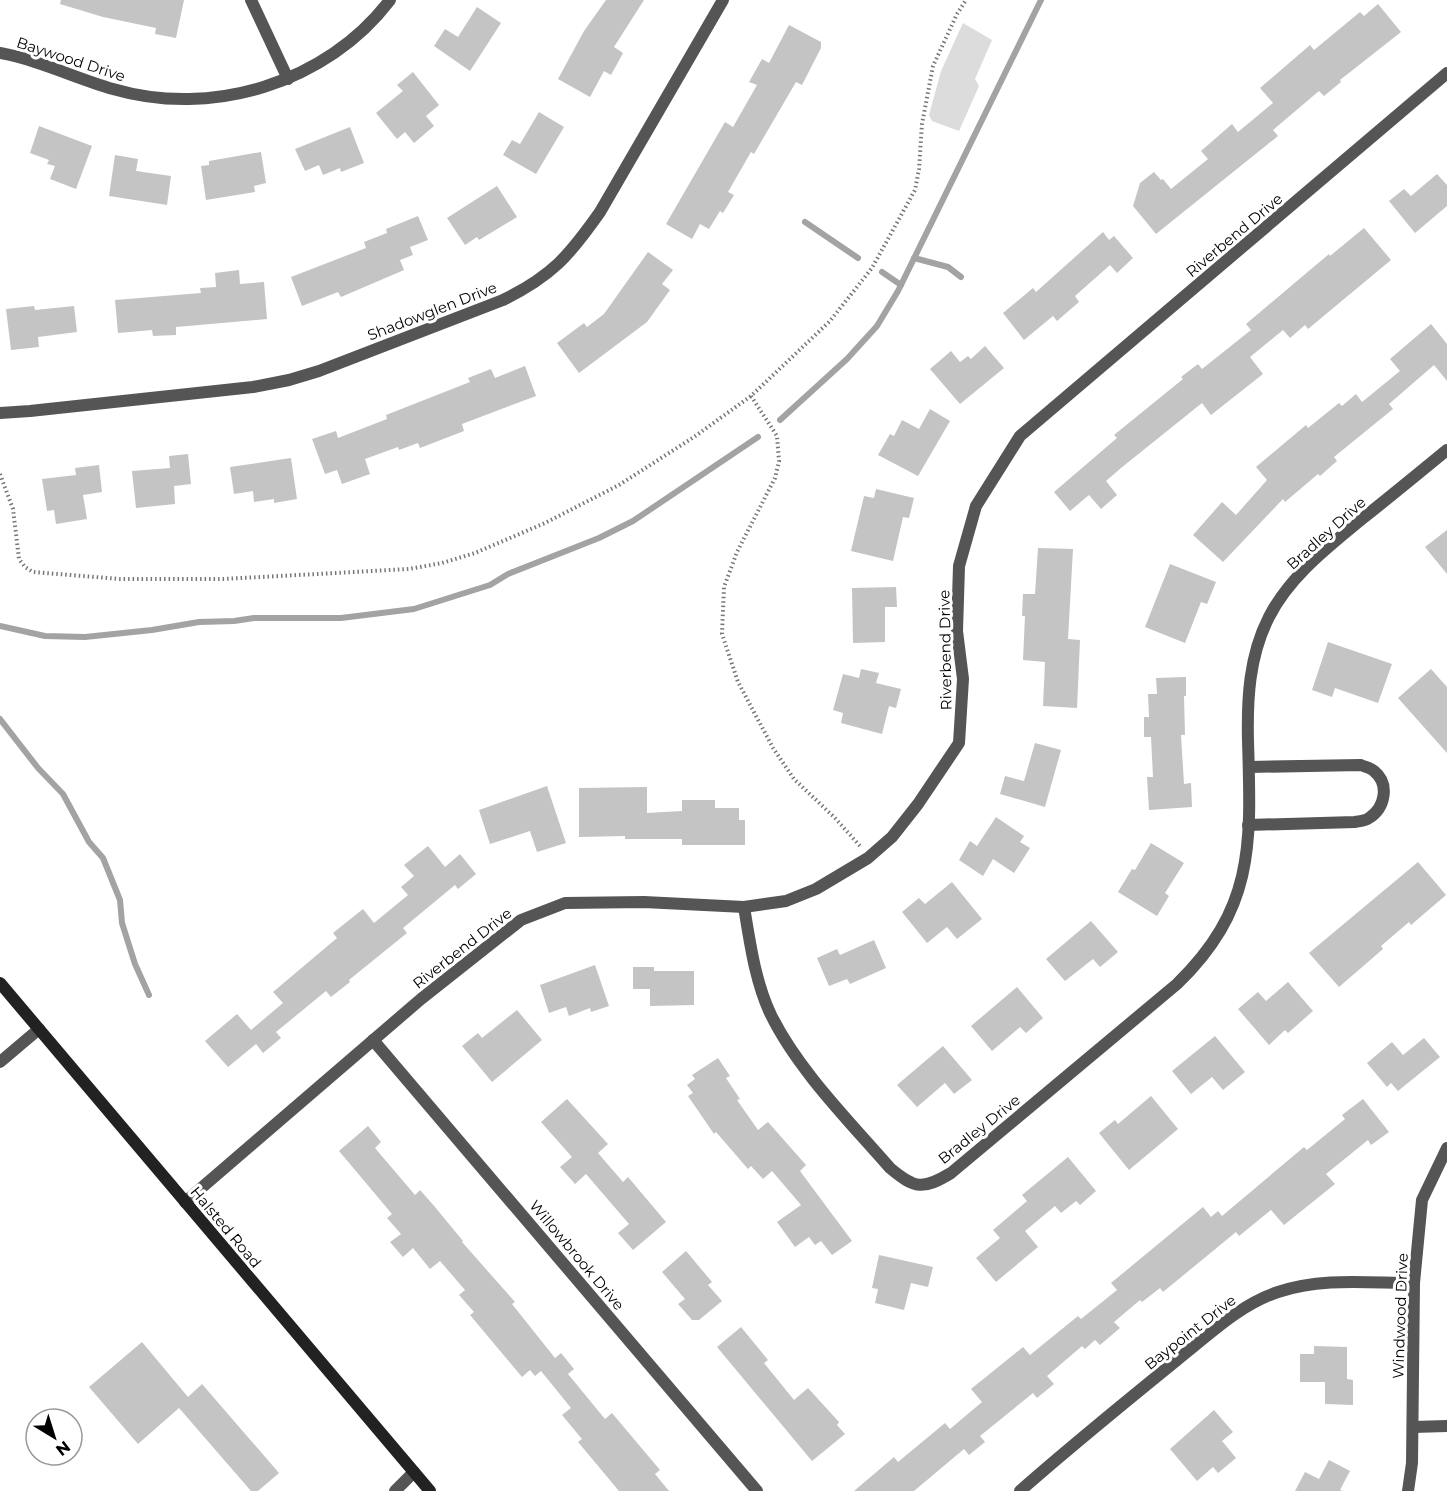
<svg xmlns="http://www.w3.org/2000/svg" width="1447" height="1491" viewBox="0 0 1447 1491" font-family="Montserrat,sans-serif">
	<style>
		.green { fill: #dcdcdc }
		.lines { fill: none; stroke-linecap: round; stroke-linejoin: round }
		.stream { stroke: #a3a3a3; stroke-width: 6 }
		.building { fill: #c4c4c4 }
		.path { stroke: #777; stroke-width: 4; stroke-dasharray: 1.5 3; stroke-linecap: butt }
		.lane { stroke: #555; stroke-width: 12 }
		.street { stroke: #555; stroke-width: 12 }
		.secondary { stroke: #222; stroke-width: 12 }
		.labels { text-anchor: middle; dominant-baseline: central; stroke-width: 6; stroke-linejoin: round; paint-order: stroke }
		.street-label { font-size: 15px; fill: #000; stroke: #fff }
	</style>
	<rect width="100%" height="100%" fill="#fff"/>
	<polygon class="green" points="963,23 992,40 975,79 979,86 959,131 932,121 929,115 941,71"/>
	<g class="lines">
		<g class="stream">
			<polyline points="805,222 858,258"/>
			<polyline points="914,258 948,267 961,277"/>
			<polyline points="882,272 901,285"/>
			<polyline points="780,420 847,359 877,326 898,291 1041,0"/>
			<polyline points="0,626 45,636 85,637 152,630 199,622 234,621 254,618 341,618 414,609 490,585 508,574 599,538 633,521 758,437"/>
			<polyline points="0,719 38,768 63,794 89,842 103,858 120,900 122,923 135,964 149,995"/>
		</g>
	</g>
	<g class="building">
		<polygon points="61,0 184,0 176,38 155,34 156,28 103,17 60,4"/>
		<polygon points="606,0 644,0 614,47 623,53 611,75 604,71 590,97 558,79 584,31"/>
		<polygon points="1378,4 1401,32 1340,80 1341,82 1324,96 1319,91 1273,130 1278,136 1156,234 1133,206 1140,183 1154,172 1161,180 1163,179 1171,189 1208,159 1201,151 1232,124 1238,132 1273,103 1260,88 1310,45 1314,50 1360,12 1364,16"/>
		<polygon points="477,7 501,23 470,71 434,46 445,29 458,37"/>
		<polygon points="789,25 821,42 821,48 802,85 796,82 754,154 751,152 728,192 734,195 723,213 720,211 709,229 700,224 692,239 666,224 725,122 733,127 757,85 749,82 762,59 769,63"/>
		<polygon points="413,72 439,105 426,116 434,126 414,143 405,132 397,139 376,113 403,91 397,85"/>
		<polygon points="539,112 564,127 536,174 503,155 512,140 520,144"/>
		<polygon points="39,126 92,146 76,189 50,179 55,166 47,164 49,160 30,153"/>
		<polygon points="350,127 364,163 341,172 340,168 323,175 319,165 305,171 295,149"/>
		<polygon points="261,152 266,183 254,186 255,192 206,200 201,166 209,165 209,161"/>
		<polygon points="115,155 138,159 136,171 171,176 167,205 109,196"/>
		<polygon points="1437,174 1447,185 1447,206 1415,233 1389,201 1404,189 1411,196"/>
		<polygon points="497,186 517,217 479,240 477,237 465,245 447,218"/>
		<polygon points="418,216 428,240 410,247 413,255 400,260 404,270 341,297 338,292 302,306 291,277 366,248 364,242 387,233 386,229"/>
		<polygon points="1364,228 1391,260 1308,329 1305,325 1290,338 1283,330 1250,357 1263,374 1211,415 1202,403 1121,468 1106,481 1117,495 1101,509 1089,495 1070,511 1054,492 1117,438 1114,435 1183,379 1181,377 1198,364 1202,369 1251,330 1246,324 1329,254 1330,256"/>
		<polygon points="1103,232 1109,240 1114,236 1133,258 1117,273 1110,265 1075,296 1079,302 1057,321 1053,316 1024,340 1003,313 1033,288 1036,292"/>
		<polygon points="648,252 673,270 662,284 670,290 647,322 579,373 557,343 584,323 587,327 604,314"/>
		<polygon points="239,270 240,284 264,282 267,319 176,327 176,335 153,336 152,330 118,333 115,300 201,293 200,288 216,287 215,273"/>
		<polygon points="34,306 35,310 74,306 77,332 38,337 39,347 11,350 6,309"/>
		<polygon points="1431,324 1447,344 1447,381 1434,365 1389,404 1393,409 1334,457 1337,461 1320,476 1318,474 1285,502 1283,499 1223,562 1193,535 1222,502 1236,515 1267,480 1256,467 1306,425 1308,428 1339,403 1342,406 1356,394 1362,402 1400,371 1390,359"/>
		<polygon points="985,346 1004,368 960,404 930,369 951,351 960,362 968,356 971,359"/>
		<polygon points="525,366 536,396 462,424 464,431 420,448 418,443 399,450 398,447 365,459 370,474 342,484 337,470 325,474 312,439 336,431 338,438 387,419 386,415 470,382 468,378 491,369 495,378"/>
		<polygon points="930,409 950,421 918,476 878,455 890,434 894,436 902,420 919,429"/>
		<polygon points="188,454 191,484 174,486 175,504 136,508 132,471 170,468 169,456"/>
		<polygon points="291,458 297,499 274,503 274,499 254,502 253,491 234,494 230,467"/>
		<polygon points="99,465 102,492 83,495 87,519 56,524 54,510 47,511 42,479 76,475 75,468"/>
		<polygon points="876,489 914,498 909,518 903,517 893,561 851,551 864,496 874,498"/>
		<polygon points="1447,530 1447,574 1425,547"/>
		<polygon points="1038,548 1073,549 1068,639 1080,640 1077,708 1043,706 1045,662 1023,660 1025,616 1022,616 1023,594 1035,594"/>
		<polygon points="1170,564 1216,582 1207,604 1201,602 1185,643 1145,627"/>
		<polygon points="896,587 897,607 885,607 885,642 853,643 852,588"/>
		<polygon points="1328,642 1392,664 1378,703 1335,688 1332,697 1312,690"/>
		<polygon points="861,669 879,673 876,683 901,689 896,708 889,706 882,734 841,723 843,713 833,710 843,674 859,678"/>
		<polygon points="1431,669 1447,687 1447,753 1398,698"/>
		<polygon points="1186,677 1186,696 1184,696 1185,735 1181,735 1184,784 1191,783 1192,807 1149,810 1147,777 1153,777 1151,737 1144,737 1144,717 1149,717 1148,694 1157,694 1156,678"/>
		<polygon points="1035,743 1061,750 1045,807 1000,794 1005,776 1024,781"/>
		<polygon points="547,786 566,843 537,852 530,831 490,844 479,810"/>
		<polygon points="647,787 647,813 682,811 682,800 715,800 715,808 739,808 739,820 745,820 745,845 682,845 682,839 625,839 625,836 579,837 579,788"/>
		<polygon points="996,817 1024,836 1020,842 1030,848 1014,873 993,859 983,876 959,860 970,841 977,846"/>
		<polygon points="1151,843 1184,863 1165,893 1169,896 1157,916 1118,892 1132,869 1135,870"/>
		<polygon points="428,846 445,867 460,854 476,874 458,889 455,885 403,928 407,933 349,980 350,982 331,997 326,991 276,1032 281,1038 263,1053 256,1044 228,1067 205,1041 237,1014 251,1030 283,1003 273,992 337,938 333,933 363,909 374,923 408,895 401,887 414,876 404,865"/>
		<polygon points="1418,862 1446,895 1411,925 1409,922 1381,946 1383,949 1339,987 1309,953"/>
		<polygon points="952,882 982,919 957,939 947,927 927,943 902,912 919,898 925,904"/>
		<polygon points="1091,921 1118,952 1100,967 1093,959 1065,981 1046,959"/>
		<polygon points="874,940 886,968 850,984 847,979 829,986 817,958 837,949 840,955"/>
		<polygon points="595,965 609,1006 591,1012 590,1008 569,1016 566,1007 549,1013 540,985"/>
		<polygon points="633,967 654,967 654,971 694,971 694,1005 650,1006 650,989 633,989"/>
		<polygon points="1288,982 1313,1011 1288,1033 1285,1030 1269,1045 1238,1009 1258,992 1266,1001"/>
		<polygon points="1017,987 1043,1018 1026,1033 1020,1027 992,1051 971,1026"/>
		<polygon points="517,1010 542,1040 492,1082 462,1046 478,1033 482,1038"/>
		<polygon points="1215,1036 1245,1072 1223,1090 1212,1077 1191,1094 1172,1071"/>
		<polygon points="1424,1038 1440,1057 1398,1091 1391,1083 1387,1087 1367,1063 1392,1042 1403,1055"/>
		<polygon points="943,1046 972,1080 954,1094 945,1083 917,1107 897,1085"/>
		<polygon points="718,1058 730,1076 726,1078 740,1099 737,1100 758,1130 768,1122 806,1165 800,1171 852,1241 832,1255 821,1241 815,1245 809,1237 795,1247 777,1222 801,1205 772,1171 763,1179 751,1166 748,1169 716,1132 714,1134 688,1096 693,1093 687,1085 695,1079 692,1075"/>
		<polygon points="1151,1096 1178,1129 1129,1170 1099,1133 1115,1120 1118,1124"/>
		<polygon points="567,1099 608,1144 598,1153 623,1182 628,1177 666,1222 633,1250 618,1233 629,1224 586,1174 575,1184 560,1167 572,1157 541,1122"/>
		<polygon points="1363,1099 1389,1132 1371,1145 1368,1140 1326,1174 1335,1184 1284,1225 1271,1210 1239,1236 1236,1232 1163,1292 1160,1288 1142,1302 1140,1300 1114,1322 1120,1328 1100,1345 1095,1340 1085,1349 1082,1346 1047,1376 1054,1384 1037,1398 1033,1393 980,1436 985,1442 969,1455 964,1449 914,1491 854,1491 894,1457 898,1462 945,1423 950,1429 982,1402 971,1389 1023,1347 1030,1355 1078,1316 1081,1319 1117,1290 1111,1283 1203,1207 1211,1217 1218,1211 1222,1216 1304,1147 1307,1150 1345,1119 1342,1115"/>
		<polygon points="368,1126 381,1142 375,1148 415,1195 420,1190 435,1207 463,1241 462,1242 515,1302 512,1304 555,1358 561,1353 574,1369 568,1374 605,1419 612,1413 660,1470 655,1474 669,1491 619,1491 578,1442 582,1439 562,1415 571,1408 541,1371 535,1376 530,1370 522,1377 470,1315 474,1312 459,1295 465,1290 440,1261 430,1269 413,1248 403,1257 390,1242 401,1234 387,1218 392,1214 339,1151"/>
		<polygon points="1068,1157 1096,1191 1080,1205 1076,1201 1061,1213 1055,1206 1025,1231 1038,1247 996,1282 976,1258 1000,1238 993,1230 1027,1201 1022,1195"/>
		<polygon points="686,1251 712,1282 708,1285 722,1301 699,1320 692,1320 678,1304 685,1299 662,1272"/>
		<polygon points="879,1255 933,1267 928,1287 911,1283 904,1310 875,1303 878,1289 872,1288"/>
		<polygon points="741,1327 768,1360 764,1363 794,1400 808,1388 839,1422 837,1425 845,1434 812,1461 717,1347"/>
		<polygon points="142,1342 188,1397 202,1384 279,1473 258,1491 251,1491 179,1408 138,1444 89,1387"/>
		<polygon points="1314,1346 1347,1347 1347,1379 1353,1380 1353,1405 1325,1404 1325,1382 1300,1382 1300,1354 1314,1354"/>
		<polygon points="1214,1410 1233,1432 1222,1441 1236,1458 1218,1473 1213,1467 1197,1481 1170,1449"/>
		<polygon points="1329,1460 1350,1471 1340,1490 1343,1491 1295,1491 1305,1472 1319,1479"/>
	</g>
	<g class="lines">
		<g class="path">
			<polyline points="751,396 777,436 779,461 775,478 737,552 724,587 722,634 738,682 773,748 794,779 835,818 860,846"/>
			<polyline points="0,474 13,509 19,559 25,567 33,572 120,579 224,579 409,569 442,563 475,553 545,523 619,485 694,437 751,396 830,321 872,268 915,190 919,169 922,124 933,66 957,14 966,0"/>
		</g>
		<polyline class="lane" points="395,1491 414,1472"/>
		<g class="street">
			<polyline points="251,0 288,79"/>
			<path d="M0 53C39 60 75 78 113 89 212 118 327 83 390 0"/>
			<path d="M0 413 30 411 253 387 289 380 319 371 503 300C552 276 569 256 600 212L723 0"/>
			<path d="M1248 825 1355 822C1360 821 1365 821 1369 818 1385 808 1390 784 1374 771 1371 768 1365 767 1361 765L1249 767"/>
			<path d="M744 907C750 942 755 982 771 1015 798 1070 850 1122 890 1168 915 1189 923 1190 951 1173L1177 984C1255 908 1251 844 1248 741 1247 699 1249 656 1269 617 1290 576 1327 548 1362 519 1391 496 1419 473 1447 450"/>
			<polyline points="373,1040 757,1491"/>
			<polyline points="0,1062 39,1029"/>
			<polyline points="185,1202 421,999 521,920 565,903 644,902 744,907 786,901 816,889 868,858 892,837 918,804 959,743 963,679 957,631 959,566 976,506 1020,436 1447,73"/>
			<polyline points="1413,1427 1447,1426"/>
			<path d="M1020 1491C1071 1446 1124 1403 1177 1360 1209 1335 1239 1305 1278 1292 1322 1277 1369 1283 1414 1283"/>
			<polyline points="1408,1491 1412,1463 1414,1283 1422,1200 1447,1148"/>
		</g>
		<polyline class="secondary" points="0,983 430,1491"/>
	</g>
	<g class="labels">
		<g class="street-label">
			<text transform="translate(71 59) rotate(18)">Baywood Drive</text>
			<text transform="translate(1234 235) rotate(-40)">Riverbend Drive</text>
			<text transform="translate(432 311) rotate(-21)">Shadowglen Drive</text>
			<text transform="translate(1326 533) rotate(-42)">Bradley Drive</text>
			<text transform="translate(945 650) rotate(-91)">Riverbend Drive</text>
			<text transform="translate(462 948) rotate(-38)">Riverbend Drive</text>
			<text transform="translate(979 1129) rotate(-39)">Bradley Drive</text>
			<text transform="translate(226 1227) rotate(50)">Halsted Road</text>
			<text transform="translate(577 1255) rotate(50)">Willowbrook Drive</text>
			<text transform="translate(1400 1316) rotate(-88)">Windwood Drive</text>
			<text transform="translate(1190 1332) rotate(-38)">Baypoint Drive</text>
		</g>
	</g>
	<g transform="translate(54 1437) rotate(142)"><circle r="28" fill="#ffffff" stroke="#999999" stroke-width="1.5"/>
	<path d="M0-4.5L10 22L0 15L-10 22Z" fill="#000000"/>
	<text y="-9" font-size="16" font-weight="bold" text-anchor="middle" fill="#000000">N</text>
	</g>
</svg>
